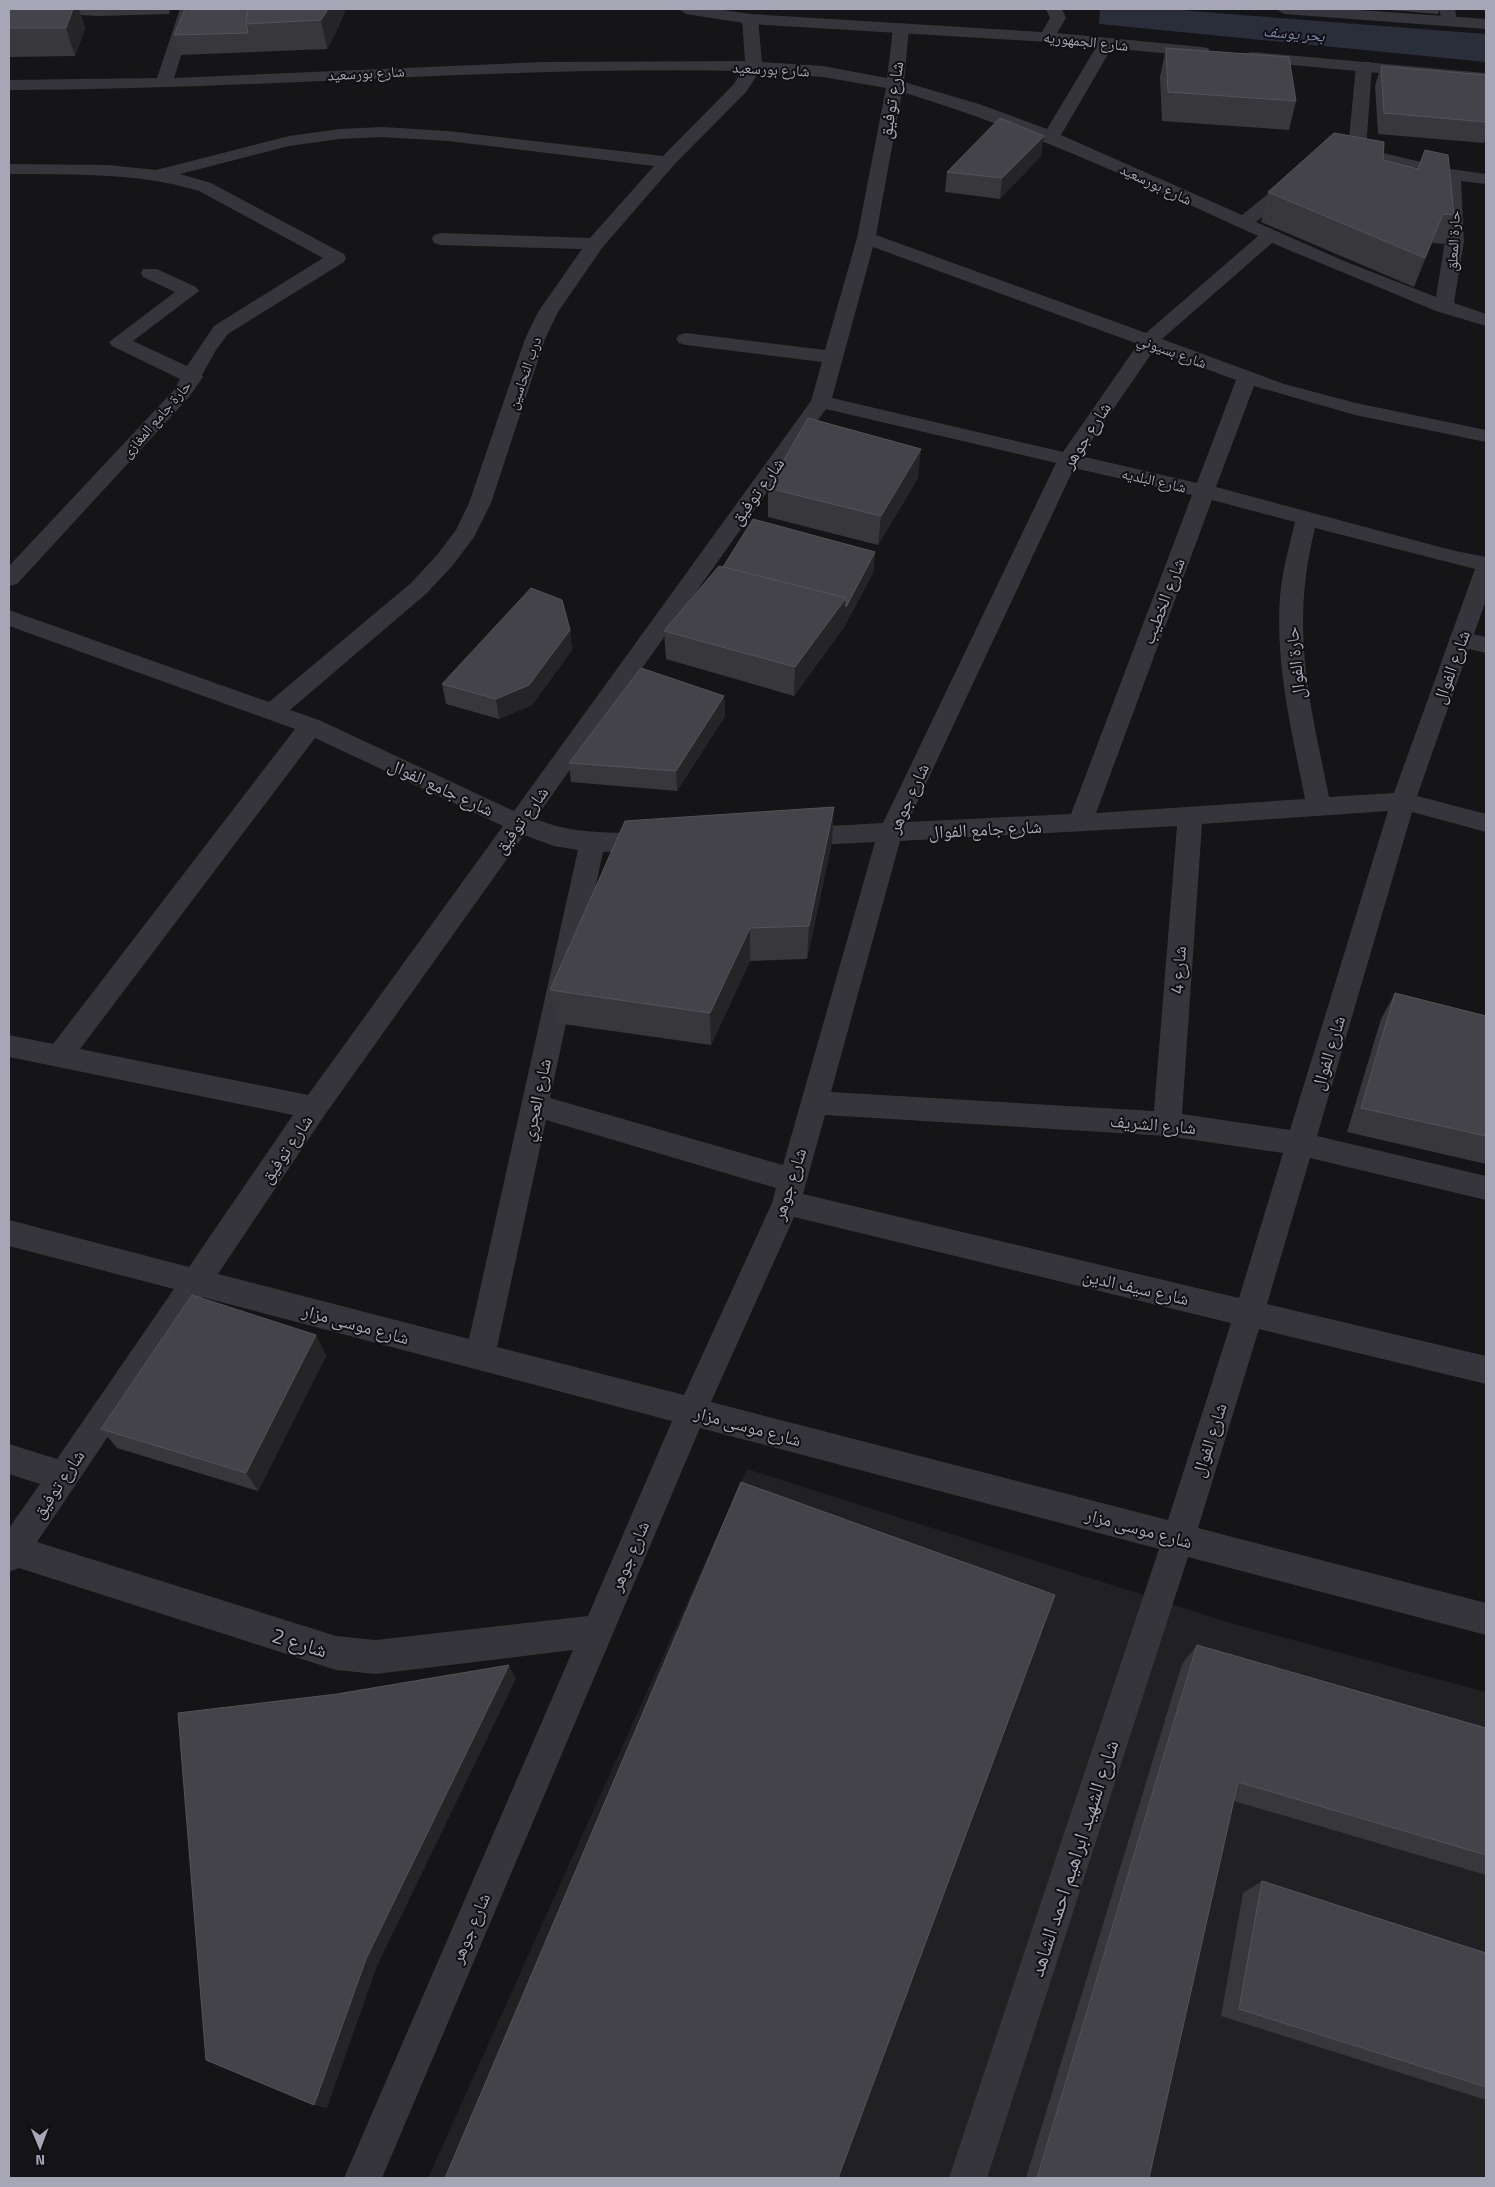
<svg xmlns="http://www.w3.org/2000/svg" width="1495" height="2187" viewBox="0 0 1495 2187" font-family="'Titillium Web','Noto Naskh Arabic',sans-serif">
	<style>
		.built { fill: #212023 }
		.water { fill: #2a2e3b }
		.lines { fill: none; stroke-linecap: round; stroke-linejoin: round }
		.service { fill: #36353b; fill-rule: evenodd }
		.minor { fill: #36353b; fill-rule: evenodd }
		.tertiary { fill: #36353b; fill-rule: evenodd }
		.wall { fill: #38373b }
		.shaded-wall { fill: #252427 }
		.building { fill: #444349; stroke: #53535a }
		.labels { text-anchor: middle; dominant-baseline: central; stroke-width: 4; stroke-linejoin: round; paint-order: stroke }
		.far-street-label { font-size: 15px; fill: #a6a6b7; stroke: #100f11 }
		.far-water-label { font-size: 16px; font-style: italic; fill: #7b87b3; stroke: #100f11 }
		.street-label { font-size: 18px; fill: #a6a6b7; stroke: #100f11 }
		.near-street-label { font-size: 21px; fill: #a6a6b7; stroke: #100f11 }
	</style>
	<rect width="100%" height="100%" fill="#151416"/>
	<polygon class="built" points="747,1469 1234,1624 1486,1692 1486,2178 428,2178"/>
	<polygon class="water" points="1100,9 1166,9 1486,34 1486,62 1099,24"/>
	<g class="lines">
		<polygon class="service" points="1460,631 1486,637 1486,653 1452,645 1449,639 1452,633"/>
		<g class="minor">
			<path d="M180 9H196L174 78 544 62 745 61 742 19 750 14 758 19 762 62 823 66 887 78 893 29 901 24 909 29 904 82 979 104 1047 129 1098 44 1100 40H1112L1114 44 1061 135 1242 215 1289 177H1301L1304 181 1301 185 1256 222 1344 261 1436 297 1445 241 1442 177 1358 158 1348 160 1342 159 1339 155 1342 151 1348 149 1356 66 1358 62H1370L1372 66 1366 149 1451 169 1486 174V184L1461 181 1464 241 1454 303 1486 314V326L1436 311 1272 243 1162 339 1284 384 1356 403 1486 430V442L1355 415 1254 386 1216 487 1451 550 1486 557V600L1417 796 1486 814V832L1412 812 1317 1136 1486 1176V1200L1310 1158 1267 1304 1486 1356V1384L1259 1329 1198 1528 1486 1603V1635L1188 1557 987 2178H949L1159 1549 700 1428 382 2178H344L573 1650 376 1674 336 1670 19 1568 9 1572V1528L40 1484 9 1474V1444L57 1459 174 1289 9 1246V1220L189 1267 293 1115 9 1057V1035L53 1044 295 729 9 626V610L269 702 411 583 437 555 456 530 469 503 525 339 538 312 582 249 441 245 434 243 432 239 434 235 441 233 590 238 654 166 448 141 382 137 340 139 289 146 180 174 211 183 344 254 346 258 344 262 228 334 216 350 202 375 203 377 189 397 17 584 9 586V566L174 390 180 379 112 346 109 342 175 292 143 277 141 273 143 269H157L196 287 199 291 133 341 187 366 214 326 323 258 199 191C137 172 73 175 9 174V164L108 165 156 170 289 136 340 129 382 127 448 131 663 156 733 85 742 71C498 66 253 90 9 90V80L157 78ZM759 72 823 77 886 88 857 238 825 350 686 333 679 335 676 339 679 343 686 345 822 362 811 401 514 811 319 720 290 710 427 593 453 565 474 537 491 503 545 339 558 312 602 248 673 166 746 92ZM902 92C1025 129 1143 183 1258 236L1146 333 876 235ZM873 247 1138 344 1063 452 832 398ZM1154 350 1236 380 1197 483 1081 456ZM826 409 1056 463 883 823 794 828 785 830 782 837 785 844 794 846 875 842 783 1165 550 1098 603 852 654 850 663 848 666 841 663 834 654 832C611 833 576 835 535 819ZM1074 468 1192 495 1071 814 908 822ZM1212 500 1295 522C1289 547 1282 572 1280 597 1275 665 1292 732 1305 799L1096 813ZM1315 528 1475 569 1394 793 1329 797C1309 699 1290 628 1315 528ZM315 738 503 826 308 1095 80 1049ZM1388 811 1290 1130 1182 1114 1202 824ZM1177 826 1154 1111 831 1092 900 841ZM524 835 554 846 578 850 469 1339 218 1274 324 1116ZM825 1115 1167 1136 1283 1153 1239 1298 803 1194ZM546 1120 776 1188 772 1203 684 1395 497 1347ZM794 1217 1231 1323 1168 1520 711 1402ZM202 1297 672 1421 588 1616 376 1640 336 1636 37 1542Z"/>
			<polygon points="1439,9 1455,9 1457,21 1455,24 1443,24"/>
		</g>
		<g class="tertiary">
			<polygon points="678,9 716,9 750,14 1042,32 1050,18 1046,9 1062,9 1066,18 1057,33 1202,47 1208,48 1210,52 1208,56 1202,57 1047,42 750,24 686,14"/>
			<polygon points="1276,9 1346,9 1486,19 1486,29 1284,14"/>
			<polygon points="1253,52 1486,73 1486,83 1247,61 1245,57 1247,53"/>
		</g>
	</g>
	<g class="wall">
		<polygon points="9,9 170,9 169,14 97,16 81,15 85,29 75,56 9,57"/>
		<polygon points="346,9 336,32 327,49 179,55 174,35"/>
		<polygon points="1378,9 1440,9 1438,14"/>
		<polygon points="1166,48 1296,101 1289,130 1162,121 1160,77"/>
		<polygon points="1381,66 1486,75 1486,135 1484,143 1378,134 1375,86"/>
		<polygon points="1041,156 1000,199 945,192 947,172"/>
		<polygon points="1383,160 1454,215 1444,244 1432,243 1414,287 1261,222 1268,192"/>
		<polygon points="918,478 878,545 768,517 768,488"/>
		<polygon points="875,552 873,573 844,627 794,696 666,659 664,631 723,567"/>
		<polygon points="570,630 572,650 532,705 499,719 446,704 442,684"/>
		<polygon points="724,696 725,716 677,791 571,782 569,763"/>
		<polygon points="832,842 807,959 750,961 711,1045 556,1023 550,990"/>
		<polygon points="1395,993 1486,1016 1486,1164 1347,1132 1381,1019"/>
		<polygon points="316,1335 326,1356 258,1491 117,1448 101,1429"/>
		<polygon points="1197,1645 1486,1728 1486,1875 1234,1801 1149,2178 1026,2178 1182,1664"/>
		<polygon points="1262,1881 1486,1953 1486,2100 1221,2016 1243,1893"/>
	</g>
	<g class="shaded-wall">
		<polygon points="73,9 79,9 85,29 75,56 66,28"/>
		<polygon points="328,9 346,9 336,32 327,49 321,20"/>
		<polygon points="1044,136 1041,156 1000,199 1002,178"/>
		<polygon points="1443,214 1432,243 1414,287 1425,258"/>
		<polygon points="921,449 918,478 878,545 881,516"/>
		<polygon points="875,552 873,573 844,627 794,696 795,667"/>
		<polygon points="570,630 572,650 532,705 499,719 496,699"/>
		<polygon points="724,696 725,716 677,791 676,771"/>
		<polygon points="834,807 832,842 807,959 809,926"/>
		<polygon points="750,928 750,961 711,1045 710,1013"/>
		<polygon points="316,1335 326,1356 258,1491 246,1473"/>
		<polygon points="509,1665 516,1679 377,1966 327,2108 314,2105 366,1959"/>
	</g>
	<g class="building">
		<polygon points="9,9 73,9 66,28 9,28"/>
		<polygon points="185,9 248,9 246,24 248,33 174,35"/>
		<polygon points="248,9 328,9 321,20 246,24"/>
		<polygon points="1166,48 1289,57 1296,101 1168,92"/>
		<polygon points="1381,66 1486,75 1486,122 1384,113"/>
		<polygon points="1000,118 1044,136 1002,178 947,172"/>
		<polygon points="1334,133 1384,142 1383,160 1418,169 1425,150 1448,155 1454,215 1443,214 1425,258 1268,192"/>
		<polygon points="808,418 921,449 881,516 768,488"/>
		<polygon points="753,519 875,552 846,607 846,598 723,567"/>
		<polygon points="719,566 846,598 795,667 664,631"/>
		<polygon points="531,588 562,600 570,630 529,685 496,699 442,684"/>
		<polygon points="641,668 724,696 676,771 569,763"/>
		<polygon points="834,807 809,926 750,928 710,1013 550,990 625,821"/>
		<polygon points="1395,993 1486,1016 1486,1136 1361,1108"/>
		<polygon points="192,1295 316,1335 246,1473 101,1429"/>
		<polygon points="741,1482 1055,1595 838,2178 445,2178"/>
		<polygon points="1197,1645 1486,1728 1486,1855 1238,1782 1149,2178 1037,2178"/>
		<polygon points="509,1665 366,1959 314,2105 206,2060 178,1713 337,1694"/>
		<polygon points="1262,1881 1486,1953 1486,2087 1239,2009"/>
	</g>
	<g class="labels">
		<g class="far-street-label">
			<text transform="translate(1086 41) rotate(6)">شارع الجمهوريه</text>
			<text transform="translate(771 69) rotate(3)">شارع بورسعيد</text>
			<text transform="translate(366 73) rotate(-3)">شارع بورسعيد</text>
			<text transform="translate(1156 184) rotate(25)">شارع بورسعيد</text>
			<text transform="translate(1453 241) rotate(-87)">حارة المعلق</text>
			<text transform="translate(1172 351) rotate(20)">شارع بسيوني</text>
			<text transform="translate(524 373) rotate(-71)">درب النحاسين</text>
			<text transform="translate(156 419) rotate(-49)">حارة جامع المغازى</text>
			<text transform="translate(1154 480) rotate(13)">شارع البلديه</text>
		</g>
		<g class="far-water-label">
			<text transform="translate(1294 33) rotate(5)">بحر يوسف</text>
		</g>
		<g class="street-label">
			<text transform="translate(891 100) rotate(-81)">شارع توفيق</text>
			<text transform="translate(1086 435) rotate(-57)">شارع جوهر</text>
			<text transform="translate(757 491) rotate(-54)">شارع توفيق</text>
			<text transform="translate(1163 601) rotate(-69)">شارع الخطيب</text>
			<text transform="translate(1295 663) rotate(-96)">حارة الفوال</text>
			<text transform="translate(1451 667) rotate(-70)">شارع الفوال</text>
			<text transform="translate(441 787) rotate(25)">شارع جامع الفوال</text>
			<text transform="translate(908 798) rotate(-65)">شارع جوهر</text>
			<text transform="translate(521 820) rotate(-54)">شارع توفيق</text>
			<text transform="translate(985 829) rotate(-3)">شارع جامع الفوال</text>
			<text transform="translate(1178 970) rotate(-86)">شارع 4</text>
			<text transform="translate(1328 1053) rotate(-73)">شارع الفوال</text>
			<text transform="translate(536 1100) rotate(-78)">شارع العجري</text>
			<text transform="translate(1153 1124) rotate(5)">شارع الشريف</text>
			<text transform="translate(286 1149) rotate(-56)">شارع توفيق</text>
			<text transform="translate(789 1184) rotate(-72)">شارع جوهر</text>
			<text transform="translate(1136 1287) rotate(13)">شارع سيف الدين</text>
			<text transform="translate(356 1324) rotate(15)">شارع موسى مزار</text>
			<text transform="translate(748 1426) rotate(15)">شارع موسى مزار</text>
			<text transform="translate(1209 1440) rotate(-72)">شارع الفوال</text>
			<text transform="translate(58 1484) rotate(-56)">شارع توفيق</text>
			<text transform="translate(1139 1528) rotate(15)">شارع موسى مزار</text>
			<text transform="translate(629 1556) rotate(-67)">شارع جوهر</text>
			<text transform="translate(470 1928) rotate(-67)">شارع جوهر</text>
		</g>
		<g class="near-street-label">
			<text transform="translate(300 1642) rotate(17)">شارع 2</text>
			<text transform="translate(1073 1858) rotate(-72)">شارع الشهيد ابراهيم احمد الشاهد</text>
		</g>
	</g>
	<rect width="1495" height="2187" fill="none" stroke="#a6a6b7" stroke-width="20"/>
	<g transform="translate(40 2147) rotate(179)" stroke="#100f11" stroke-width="4" paint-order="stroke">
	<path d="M0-4L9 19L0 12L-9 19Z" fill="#a6a6b7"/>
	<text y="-8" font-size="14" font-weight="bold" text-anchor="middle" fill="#a6a6b7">N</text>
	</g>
</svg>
